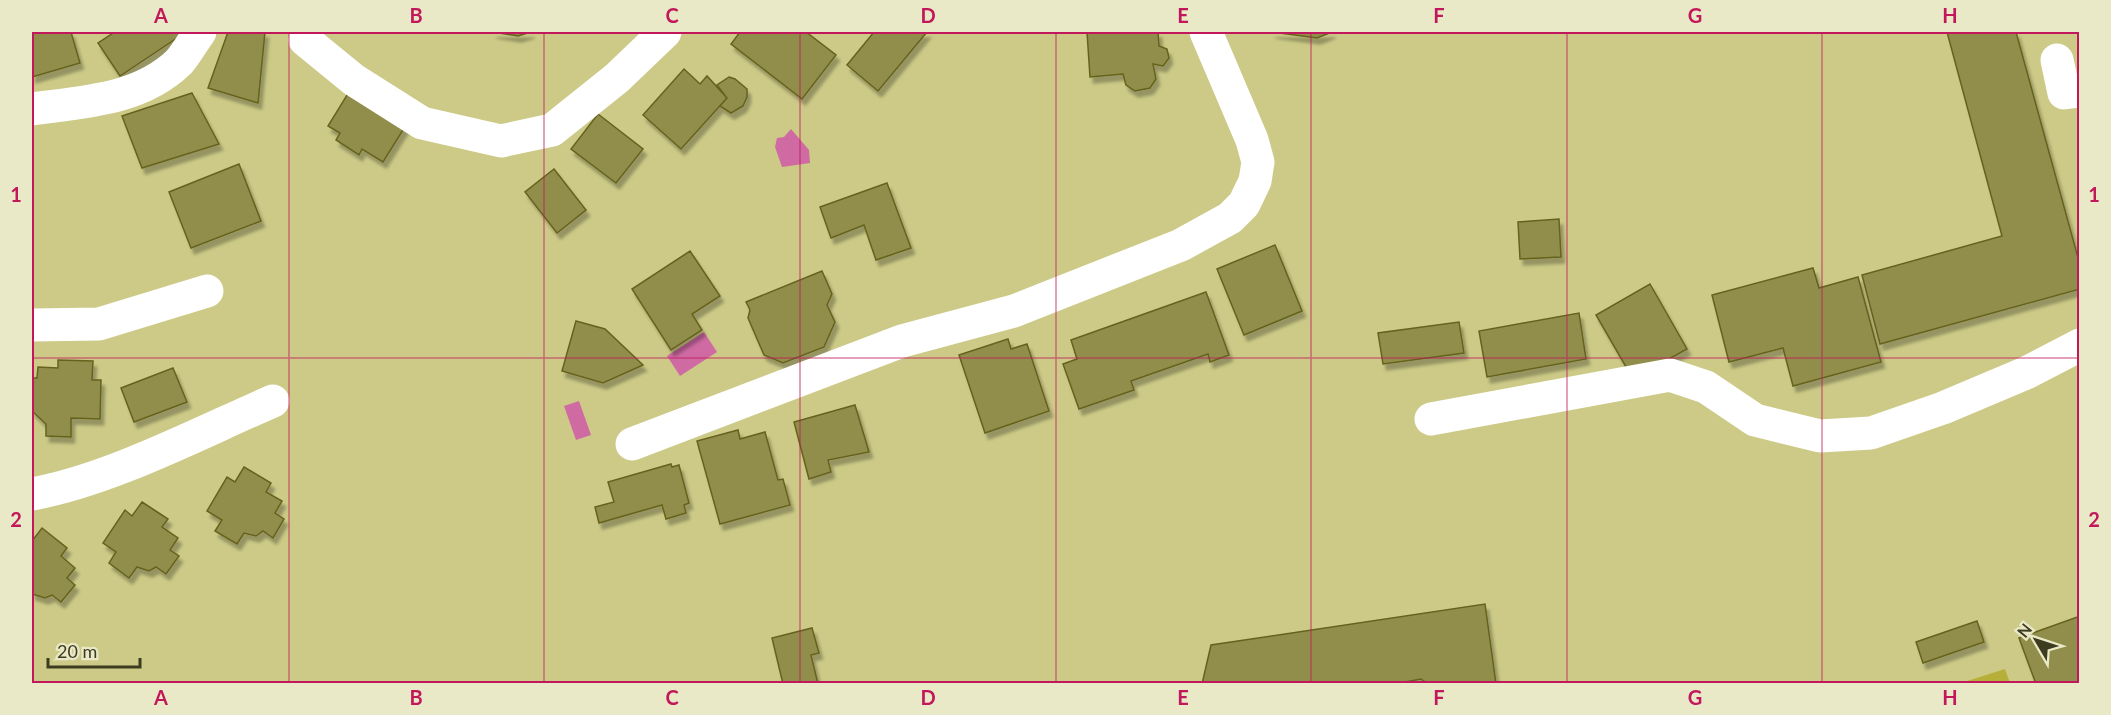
<svg xmlns="http://www.w3.org/2000/svg" width="2111" height="715" viewBox="0 0 2111 715" font-family="Lato,sans-serif">
	<style>
		.green { fill: #b6b03b }
		.water { fill: #cf6aa3 }
		.building { fill: #918e4c; stroke: #66621e; stroke-width: 1.5; filter: url(#shadow) }
		.lines { fill: none; stroke-linecap: round; stroke-linejoin: round }
		.minor { stroke: #fff; stroke-width: 33 }
		.grid { fill: none; stroke: #c2185b; stroke-width: 1.5; stroke-opacity: 0.55 }
		.neatline { fill: none; stroke: #c2185b; stroke-width: 2 }
		.grid-label { font-size: 20px; text-anchor: middle; font-weight: bold; fill: #c2185b }
	</style>
	<defs>
		<filter id="shadow"><feDropShadow dx="3.5" dy="6" stdDeviation="1.5" flood-color="#0004"/></filter>
	</defs>
	<rect width="100%" height="100%" fill="#ccca86"/>
	<polygon class="green" points="2005,669 2010,683 1961,683"/>
	<g class="water">
		<polygon points="791,129 809,150 810,163 782,167 775,147 777,138 784,137"/>
		<polygon points="704,332 717,352 680,376 667,356"/>
		<polygon points="579,401 591,435 576,440 564,406"/>
	</g>
	<g class="building">
		<polygon points="32,32 71,32 80,63 32,77"/>
		<polygon points="111,32 186,32 120,76 98,43 113,33"/>
		<polygon points="228,32 265,32 258,103 208,88"/>
		<polygon points="493,32 531,32 518,36"/>
		<polygon points="740,32 806,32 836,55 802,99 731,44"/>
		<polygon points="874,32 927,32 878,91 847,65"/>
		<polygon points="1087,32 1158,32 1159,46 1167,49 1169,58 1163,66 1153,64 1156,79 1150,88 1135,91 1126,85 1123,74 1090,77"/>
		<polygon points="1272,32 1332,32 1317,38"/>
		<polygon points="1947,32 2016,32 2080,265 2080,289 1880,344 1862,275 2002,236"/>
		<polygon points="684,69 700,84 707,76 727,98 681,149 643,115"/>
		<polygon points="729,77 735,79 747,89 747,97 743,106 731,113 720,106 727,98 717,85"/>
		<polygon points="352,87 408,122 383,162 362,149 359,155 336,140 340,133 328,126"/>
		<polygon points="192,93 219,144 142,168 122,116"/>
		<polygon points="598,114 643,149 616,183 571,149"/>
		<polygon points="239,164 261,221 191,248 169,192"/>
		<polygon points="554,169 586,210 557,233 525,192"/>
		<polygon points="887,183 911,248 876,260 864,225 831,238 820,207"/>
		<polygon points="1559,219 1561,257 1520,259 1518,222"/>
		<polygon points="1275,245 1302,311 1244,335 1217,269"/>
		<polygon points="690,251 720,296 692,314 702,330 671,350 632,289"/>
		<polygon points="1813,268 1819,288 1858,277 1881,362 1793,386 1783,348 1729,362 1712,295"/>
		<polygon points="822,271 832,294 827,305 835,322 824,347 783,363 764,355 748,318 750,310 746,302"/>
		<polygon points="1650,284 1687,349 1633,379 1596,315"/>
		<polygon points="1206,292 1229,355 1210,362 1208,354 1131,381 1134,390 1079,409 1063,364 1077,359 1071,340"/>
		<polygon points="1579,313 1586,359 1487,377 1479,331"/>
		<polygon points="576,321 605,329 643,365 603,383 562,371"/>
		<polygon points="1459,322 1464,353 1383,364 1378,333"/>
		<polygon points="1008,339 1011,349 1027,344 1049,411 985,433 959,355"/>
		<polygon points="58,360 93,361 92,380 101,380 100,419 71,418 71,437 46,436 46,424 32,411 32,378 37,378 38,367 58,368"/>
		<polygon points="173,368 187,402 134,422 121,388"/>
		<polygon points="855,405 869,452 828,460 831,472 809,479 794,422"/>
		<polygon points="738,430 740,439 765,432 778,480 783,479 790,505 720,524 697,441"/>
		<polygon points="671,464 672,467 679,465 689,503 684,505 686,513 666,519 662,505 599,523 595,507 614,502 608,482"/>
		<polygon points="244,467 271,483 266,492 282,501 275,513 284,519 273,538 263,531 256,536 244,533 237,544 215,531 222,520 207,511 227,477 235,482"/>
		<polygon points="142,502 168,519 162,527 178,538 170,550 179,556 166,574 156,567 149,571 137,567 129,578 109,563 116,552 103,543 125,510 132,516"/>
		<polygon points="42,528 67,548 61,556 75,568 67,578 75,585 61,602 52,595 45,598 32,594 32,541"/>
		<polygon points="1485,604 1496,684 1428,684 1421,679 1394,684 1202,684 1211,645"/>
		<polygon points="2080,616 2080,684 2036,684 2019,638"/>
		<polygon points="1977,621 1984,642 1923,663 1916,642"/>
		<polygon points="812,628 819,653 811,655 818,684 783,684 772,638"/>
	</g>
	<g class="lines">
		<g class="minor">
			<polyline points="305,40 354,80 422,123 501,141 552,130 617,78 665,32"/>
			<polyline points="2057,60 2064,93 2080,91"/>
			<path d="M32 109C83 102 140 100 179 62 187 53 193 41 200 32"/>
			<polyline points="32,325 99,324 207,291"/>
			<polyline points="1431,419 1670,375 1706,387 1755,420 1820,436 1871,433 1943,408 2026,373 2080,345"/>
			<polyline points="632,444 902,341 1014,311 1181,245 1230,218 1244,204 1255,181 1258,162 1252,140 1206,32"/>
			<path d="M32 494C110 480 199 433 273 401"/>
		</g>
	</g>
	<path class="grid" d="M289 32V684M544 32V684M800 32V684M1056 32V684M1311 32V684M1567 32V684M1822 32V684M32 358H2080"/>
	<rect width="2111" height="715" fill="none" stroke="#e9e9c7" stroke-width="66"/>
	<g transform="translate(2036 640) rotate(309)" stroke="#e9e9c7" stroke-width="4.5" paint-order="stroke">
	<path d="M0-4.5L10 22L0 15L-10 22Z" fill="#3d3c20"/>
	<text y="-9" font-size="16" font-weight="bold" text-anchor="middle" fill="#3d3c20">N</text>
	</g>
	<path d="M48 658v9h92v-9" fill="none" stroke="#3d3c20" stroke-width="3"/>
	<text x="57" y="658" font-size="18" fill="#3d3c20" stroke="#e9e9c7" stroke-width="4.5" paint-order="stroke">20 m</text>
	<rect x="33" y="33" width="2045" height="649" class="neatline"/>
	<g class="grid-label">
		<text x="161" y="23">A</text>
		<text x="416" y="23">B</text>
		<text x="672" y="23">C</text>
		<text x="928" y="23">D</text>
		<text x="1183" y="23">E</text>
		<text x="1439" y="23">F</text>
		<text x="1695" y="23">G</text>
		<text x="1950" y="23">H</text>
		<text x="16" y="202">1</text>
		<text x="2094" y="202">1</text>
		<text x="16" y="527">2</text>
		<text x="2094" y="527">2</text>
		<text x="161" y="705">A</text>
		<text x="416" y="705">B</text>
		<text x="672" y="705">C</text>
		<text x="928" y="705">D</text>
		<text x="1183" y="705">E</text>
		<text x="1439" y="705">F</text>
		<text x="1695" y="705">G</text>
		<text x="1950" y="705">H</text>
	</g>
</svg>
